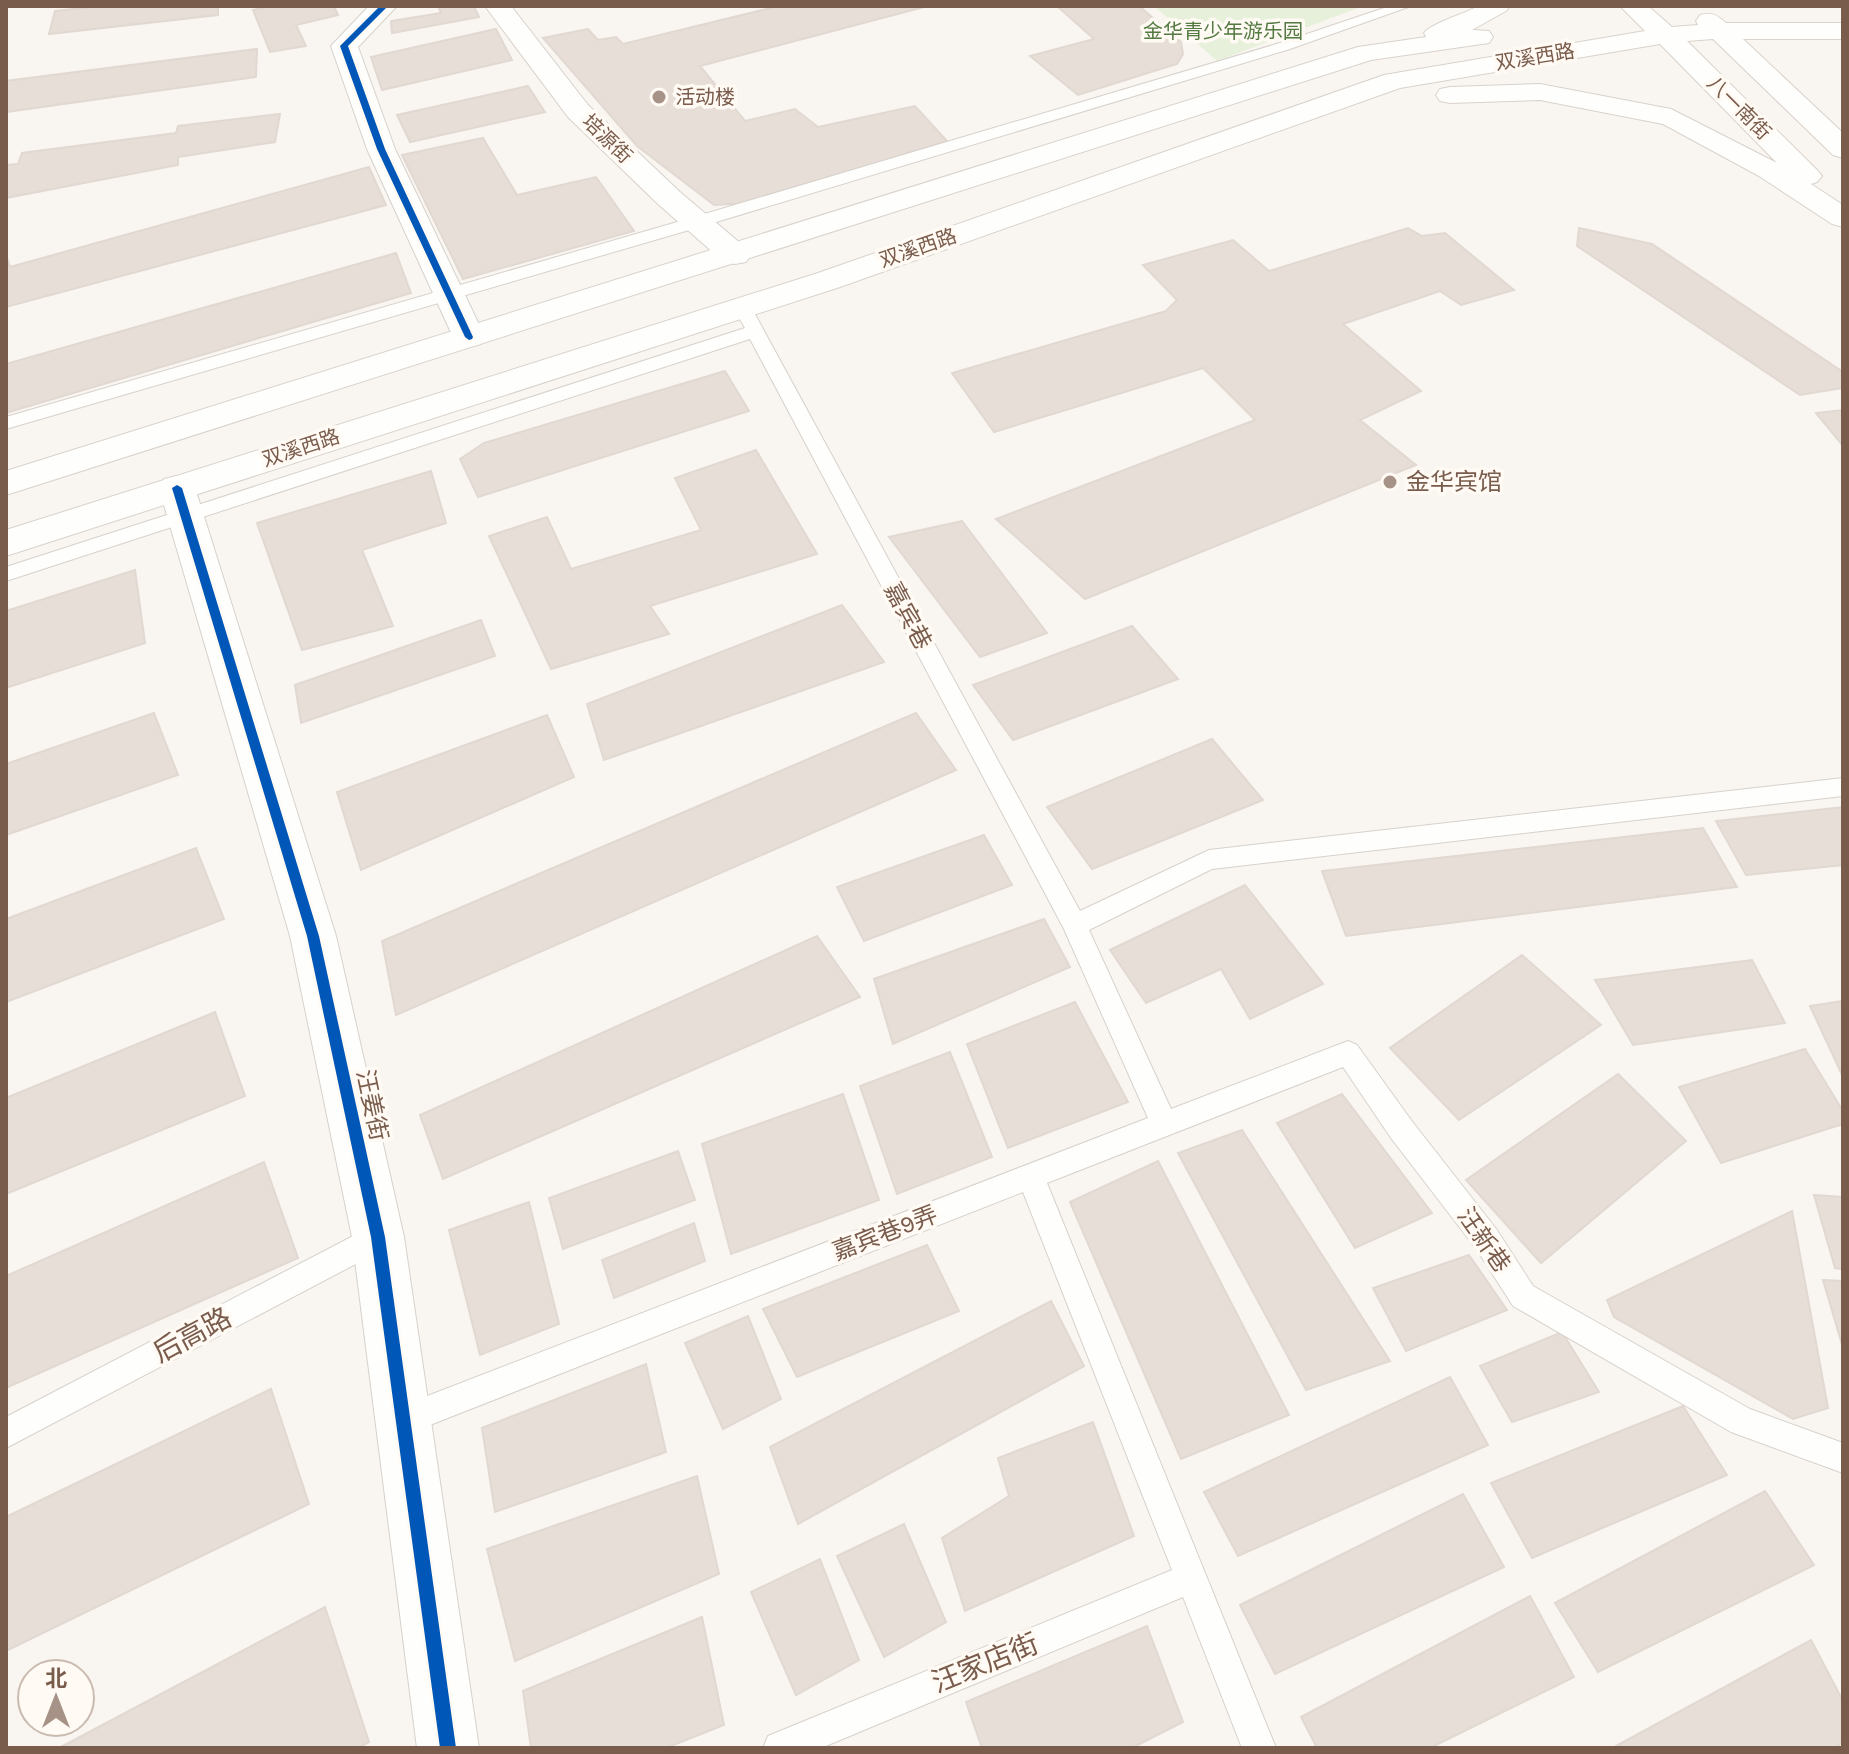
<svg xmlns="http://www.w3.org/2000/svg" width="1849" height="1754" viewBox="0 0 1849 1754" font-family="Karla,'Noto Sans SC',sans-serif">
	<style>
		.green { fill: #e7f0db }
		.building { fill: #e6ded7; stroke: #e2d8d2; stroke-width: 2 }
		.lines { fill: none; stroke-linecap: round; stroke-linejoin: round }
		.lane-casing { stroke: #d7d1cb; stroke-width: 2 }
		.street-casing { stroke: #d7d1cb; stroke-width: 2 }
		.secondary-casing { stroke: #d9d2cb; stroke-width: 2 }
		.lane { fill: #fefefd; fill-rule: evenodd }
		.street { fill: #fefefd; fill-rule: evenodd }
		.secondary { fill: #fefefd; fill-rule: evenodd }
		.cycleway-casing { stroke: #fffaf3; stroke-width: 5 }
		.cycleway { fill: #0057b8; fill-rule: evenodd }
		.poi-dot { fill: #a69286; stroke: #fffaf3; stroke-width: 3 }
		.labels { text-anchor: middle; dominant-baseline: central; stroke-width: 7; stroke-linejoin: round; paint-order: stroke }
		.far-park-label { font-size: 20px; fill: #537a41; stroke: #fffaf3 }
		.far-street-label { font-size: 20px; fill: #7a5c4d; stroke: #fffaf3 }
		.far-poi-label { font-size: 20px; fill: #7a5c4d; stroke: #fffaf3; text-anchor: start }
		.poi-label { font-size: 24px; fill: #7a5c4d; stroke: #fffaf3; text-anchor: start }
		.street-label { font-size: 24px; fill: #7a5c4d; stroke: #fffaf3 }
		.near-street-label { font-size: 28px; fill: #7a5c4d; stroke: #fffaf3 }
	</style>
	<rect width="100%" height="100%" fill="#f9f5f0"/>
	<polygon class="green" points="1154,6 1363,6 1217,61"/>
	<g class="building">
		<polygon points="102,6 218,6 218,15 49,34 55,11"/>
		<polygon points="272,6 334,6 338,15 296,25 306,46 270,52 253,10"/>
		<polygon points="438,6 474,6 479,17 392,33 391,21 441,13"/>
		<polygon points="779,6 928,6 700,66 745,121 795,109 818,127 915,106 947,141 751,203 714,205 637,146 543,38 588,29 598,40 616,37 623,44"/>
		<polygon points="1057,6 1139,6 1181,42 1183,54 1177,64 1078,95 1030,56 1094,39"/>
		<polygon points="496,29 512,60 382,90 371,57"/>
		<polygon points="257,49 256,77 6,112 6,81"/>
		<polygon points="528,86 545,112 410,142 397,115"/>
		<polygon points="280,114 275,142 178,157 178,165 6,198 6,165 18,164 22,153 176,133 178,126"/>
		<polygon points="483,138 517,195 596,177 634,231 463,279 402,155"/>
		<polygon points="369,167 386,205 6,307 6,255 10,267"/>
		<polygon points="1408,228 1422,236 1445,233 1514,290 1461,305 1440,291 1343,324 1421,391 1360,420 1416,465 1085,599 996,519 1255,420 1203,368 994,432 952,373 1166,311 1177,300 1143,265 1233,240 1269,271"/>
		<polygon points="1579,228 1652,244 1843,372 1843,388 1800,395 1577,246"/>
		<polygon points="396,253 411,293 6,413 6,364"/>
		<polygon points="725,371 749,411 478,497 460,459 484,443"/>
		<polygon points="1843,410 1843,446 1816,413"/>
		<polygon points="756,450 817,554 650,606 669,634 551,669 489,536 547,517 571,569 701,530 675,478"/>
		<polygon points="431,471 446,523 362,550 393,626 302,650 257,523"/>
		<polygon points="962,521 1047,633 980,657 889,537"/>
		<polygon points="135,570 145,643 6,688 6,611"/>
		<polygon points="842,605 884,662 604,760 587,704"/>
		<polygon points="481,620 495,656 301,723 295,685"/>
		<polygon points="1132,626 1178,679 1013,740 973,685"/>
		<polygon points="154,713 178,775 6,835 6,764"/>
		<polygon points="916,713 956,770 396,1015 382,941"/>
		<polygon points="547,715 574,777 361,870 337,792"/>
		<polygon points="1212,739 1263,800 1092,869 1047,807"/>
		<polygon points="1843,807 1843,865 1746,875 1716,821"/>
		<polygon points="1703,828 1737,887 1346,936 1322,871"/>
		<polygon points="984,835 1012,885 864,941 837,887"/>
		<polygon points="196,848 224,919 6,1002 6,919"/>
		<polygon points="1245,885 1323,984 1250,1019 1221,969 1146,1003 1110,950"/>
		<polygon points="1044,919 1070,967 893,1044 874,979"/>
		<polygon points="817,936 860,997 443,1179 420,1115"/>
		<polygon points="1522,955 1601,1025 1459,1120 1390,1048"/>
		<polygon points="1752,960 1785,1023 1633,1045 1595,980"/>
		<polygon points="1843,1001 1843,1077 1810,1006"/>
		<polygon points="1075,1002 1128,1102 1008,1148 967,1044"/>
		<polygon points="215,1012 245,1096 6,1194 6,1098"/>
		<polygon points="1805,1049 1843,1111 1843,1124 1721,1163 1679,1087"/>
		<polygon points="950,1052 992,1157 897,1194 860,1086"/>
		<polygon points="1618,1074 1686,1141 1541,1263 1466,1180"/>
		<polygon points="843,1094 879,1200 731,1254 702,1144"/>
		<polygon points="1342,1094 1432,1213 1355,1248 1277,1123"/>
		<polygon points="1242,1130 1390,1361 1306,1390 1178,1153"/>
		<polygon points="678,1151 695,1200 563,1249 549,1198"/>
		<polygon points="1158,1161 1289,1415 1181,1459 1070,1202"/>
		<polygon points="264,1162 298,1258 6,1388 6,1276"/>
		<polygon points="1814,1195 1843,1197 1843,1269 1835,1268"/>
		<polygon points="529,1202 559,1324 480,1355 449,1230"/>
		<polygon points="1792,1211 1828,1408 1793,1419 1614,1317 1607,1300"/>
		<polygon points="694,1223 705,1261 614,1298 602,1260"/>
		<polygon points="927,1245 959,1311 797,1377 763,1309"/>
		<polygon points="1469,1255 1507,1310 1406,1351 1373,1288"/>
		<polygon points="1823,1280 1843,1281 1843,1348"/>
		<polygon points="1051,1301 1084,1366 798,1524 770,1447"/>
		<polygon points="748,1316 781,1399 723,1429 685,1343"/>
		<polygon points="1562,1332 1599,1392 1512,1422 1480,1366"/>
		<polygon points="646,1364 666,1452 495,1512 482,1428"/>
		<polygon points="1450,1377 1488,1445 1238,1556 1204,1492"/>
		<polygon points="271,1389 309,1504 6,1651 6,1517"/>
		<polygon points="1683,1406 1727,1475 1532,1558 1491,1483"/>
		<polygon points="1093,1422 1134,1536 965,1611 942,1538 1009,1496 998,1458"/>
		<polygon points="697,1476 719,1574 515,1661 487,1549"/>
		<polygon points="1765,1491 1814,1565 1598,1672 1555,1603"/>
		<polygon points="1463,1494 1504,1567 1275,1674 1240,1605"/>
		<polygon points="904,1524 946,1622 884,1657 837,1556"/>
		<polygon points="820,1559 859,1660 796,1695 751,1592"/>
		<polygon points="1530,1596 1574,1677 1430,1748 1317,1748 1301,1717"/>
		<polygon points="325,1607 369,1742 358,1748 59,1748"/>
		<polygon points="702,1617 724,1725 666,1748 531,1748 523,1691"/>
		<polygon points="1147,1626 1183,1722 1132,1748 982,1748 966,1702"/>
		<polygon points="1811,1640 1843,1701 1843,1742 1834,1748 1617,1748 1616,1746"/>
	</g>
	<g class="lines">
		<g class="lane-casing">
			<g id="lane">
				<polygon points="1390,6 1411,6 1290,49 703,226 6,429 6,417 691,218 1280,43"/>
				<polygon points="742,302 751,307 1080,911 1209,850 1843,778 1843,796 1212,869 1089,930 1171,1109 1348,1041 1357,1045 1411,1120 1497,1230 1533,1286 1750,1409 1843,1443 1843,1473 1731,1432 1513,1306 1477,1250 1391,1138 1343,1067 1047,1183 1276,1748 1242,1748 1183,1597 821,1748 763,1748 768,1736 1172,1570 1023,1192 402,1436 391,1432 387,1421 391,1410 1148,1118 1064,929 750,339 6,581 6,567 745,328 733,307"/>
				<polygon points="378,1223 388,1227 392,1237 388,1247 6,1448 6,1417"/>
			</g>
		</g>
		<g class="street-casing">
			<g id="street">
				<polygon points="369,6 397,6 358,47 395,149 485,337 481,344 469,347 457,344 453,337 367,149 331,46"/>
				<polygon points="485,6 511,6 588,105 680,192 746,248 751,255 746,262 735,264 724,262 658,204 568,117"/>
				<polygon points="177,476 190,479 195,488 336,936 404,1237 479,1748 417,1748 352,1237 290,936 159,488 164,479"/>
			</g>
		</g>
		<g class="secondary-casing">
			<g id="secondary">
				<path d="M1478 6H1510L1506 11 1472 30 1489 31 1493 37 1489 43 1371 60 6 495V471L1358 47 1426 37 1424 33C1431 23 1465 14 1478 6Z"/>
				<path d="M1620 6H1648L1672 27 1698 25 1696 21 1700 15C1712 12 1717 15 1726 23H1843V39H1743L1843 133V158L1833 155 1713 39 1687 41 1817 170 1822 176 1817 182 1811 184 1843 205V227L1832 224 1759 176 1663 124 1540 100 1450 103 1440 101 1436 95 1440 89 1450 87 1540 84 1671 109 1777 163 1660 44 1400 88 840 287 6 556V530L818 273 1384 75 1645 31Z"/>
			</g>
		</g>
		<use href="#lane" class="lane"/>
		<use href="#street" class="street"/>
		<use href="#secondary" class="secondary"/>
		<g class="cycleway-casing">
			<g id="cycleway">
				<polygon points="380,6 388,6 348,46 385,149 473,337 472,339 469,340 465,337 377,149 340,46"/>
				<polygon points="177,485 182,488 319,936 385,1237 456,1748 440,1748 371,1237 307,936 172,488"/>
			</g>
		</g>
		<use href="#cycleway" class="cycleway"/>
	</g>
	<g class="poi-dot">
		<circle cx="659" cy="97" r="8"/>
		<circle cx="1390" cy="482" r="8"/>
	</g>
	<g class="labels">
		<g class="far-park-label">
			<text x="1223" y="31">金华青少年游乐园</text>
		</g>
		<g class="far-street-label">
			<text transform="translate(1535 57) rotate(-9)">双溪西路</text>
			<text transform="translate(1739 108) rotate(45)">八一南街</text>
			<text transform="translate(607 139) rotate(44)">培源街</text>
			<text transform="translate(918 248) rotate(-19)">双溪西路</text>
			<text transform="translate(301 448) rotate(-18)">双溪西路</text>
		</g>
		<g class="far-poi-label">
			<text x="675" y="97">活动楼</text>
		</g>
		<g class="poi-label">
			<text x="1406" y="482">金华宾馆</text>
		</g>
		<g class="street-label">
			<text transform="translate(908 616) rotate(62)">嘉宾巷</text>
			<text transform="translate(372 1105) rotate(78)">汪姜街</text>
			<text transform="translate(885 1233) rotate(-21)">嘉宾巷9弄</text>
			<text transform="translate(1484 1240) rotate(55)">汪新巷</text>
		</g>
		<g class="near-street-label">
			<text transform="translate(192 1335) rotate(-28)">后高路</text>
			<text transform="translate(985 1663) rotate(-22)">汪家店街</text>
		</g>
	</g>
	<rect width="1849" height="1754" fill="none" stroke="#7a5c4d" stroke-width="16"/>
	<g transform="translate(56 1698)"><circle r="38" fill="#fffaf3" stroke="#cabbb1" stroke-width="2"/>
	<path d="M0-6L14 30L0 20L-14 30Z" fill="#a69286"/>
	<text y="-12" font-size="22" font-weight="bold" text-anchor="middle" fill="#7a5c4d">北</text>
	</g>
</svg>
